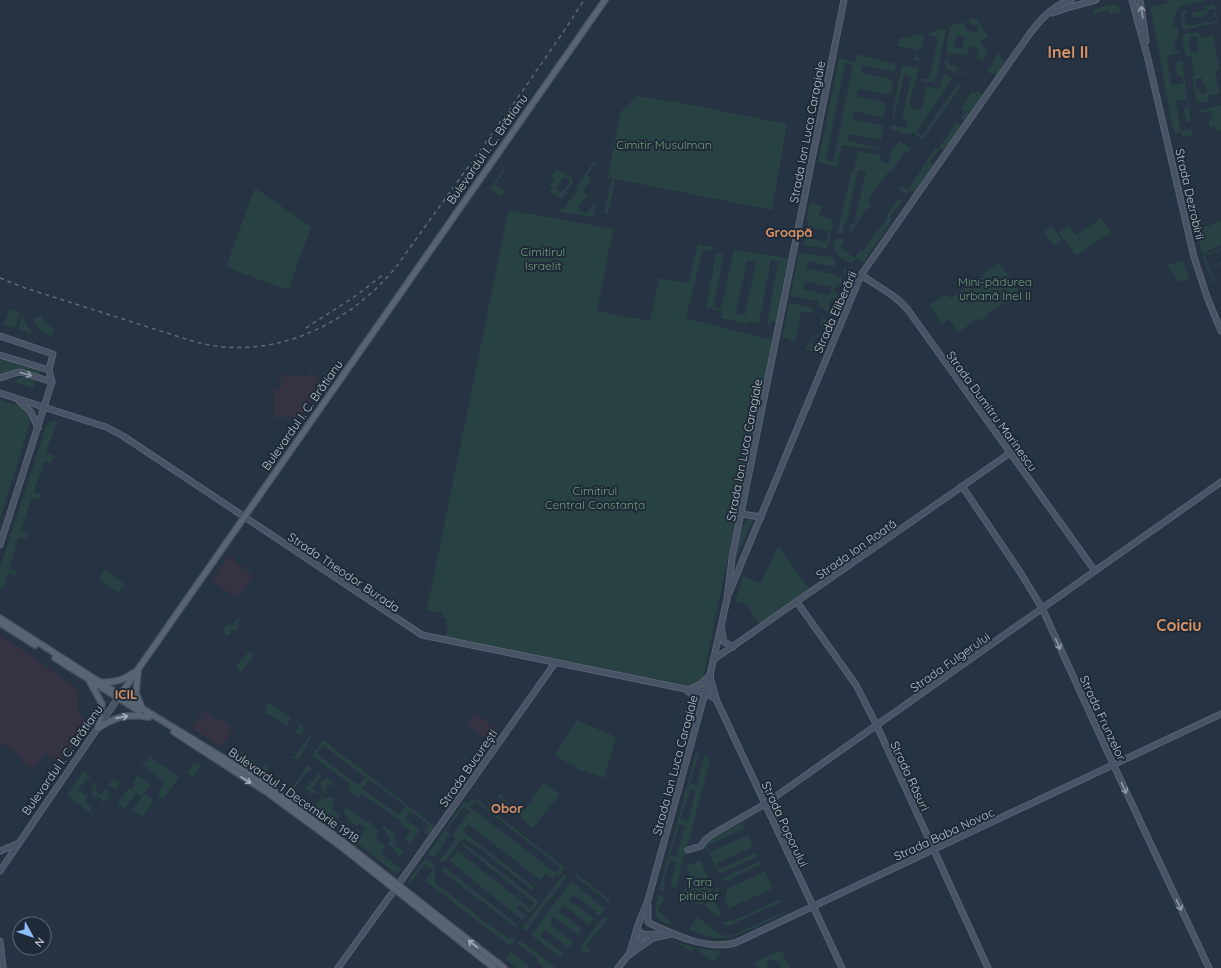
<svg xmlns="http://www.w3.org/2000/svg" width="1221" height="968" viewBox="0 0 1221 968" font-family="Quicksand,sans-serif">
	<style>
		.medical { fill: #343243 }
		.green { fill: #284143; fill-rule: evenodd }
		.lines { fill: none; stroke-linecap: round; stroke-linejoin: round }
		.secondary-casing { stroke: #58636f; stroke-width: 7 }
		.primary-casing { stroke: #444e5b; stroke-width: 8 }
		.secondary { stroke: #485465; stroke-width: 5 }
		.primary { stroke: #586472; stroke-width: 5.5 }
		.rail { stroke: #5c6979; stroke-width: 1.5; stroke-dasharray: 4 4; stroke-linecap: butt }
		.oneway { stroke: #909aa8 }
		.oneway2 { stroke: #a4aeba }
		.labels { text-anchor: middle; dominant-baseline: central; stroke-width: 4; stroke-linejoin: round; paint-order: stroke }
		.street-label { font-size: 12px; fill: #b7c0cc; stroke: #1f2a38 }
		.park-label { font-size: 12px; fill: #6e9e77; stroke: #1f2a38 }
		.neighbourhood-label { font-size: 13px; font-weight: bold; fill: #d99365; stroke: #1f2a38 }
		.district-label { font-size: 16px; font-weight: bold; fill: #d99365; stroke: #1f2a38 }
	</style>
	<rect width="100%" height="100%" fill="#263343"/>
	<g class="medical">
		<polygon points="309,371 325,382 303,413 298,417 273,417 274,389 280,389 281,375 308,376"/>
		<polygon points="229,556 254,576 236,599 212,580"/>
		<polygon points="0,635 30,655 80,691 77,702 78,711 81,717 90,727 59,764 46,753 36,766 29,768 23,762 24,761 9,747 0,743"/>
		<polygon points="204,711 218,721 220,719 234,728 221,747 191,728"/>
		<polygon points="475,713 499,730 490,742 466,725"/>
	</g>
	<g class="green">
		<path d="M1167 0H1209L1182 6C1177 9 1175 12 1175 18H1173L1174 27H1178L1179 33 1177 36 1178 40 1174 41 1176 51H1180V53L1167 56V62L1168 63 1169 68H1168L1172 86 1180 83V84H1183L1182 76H1177L1174 63 1182 61 1186 85 1185 88 1190 107 1189 108 1191 121 1186 122 1184 110V108L1188 107 1187 99 1176 101V108H1177L1178 113 1177 114 1181 131 1189 129V130H1192L1193 135 1182 137 1181 132 1174 133C1165 91 1159 49 1150 7L1168 3Z"/>
		<polygon points="1115,4 1119,7 1121,12 1110,14 1109,10 1094,14 1093,9"/>
		<polygon points="1214,4 1218,22 1183,30 1181,13 1186,10 1187,14 1184,15 1187,26 1204,23 1204,22 1212,22 1217,20 1216,17 1215,17 1214,9 1207,10 1207,15 1193,18 1192,12 1206,10 1205,6"/>
		<path d="M969 19H977L988 36 980 41 988 53 982 61 976 57 979 49 969 46 967 55 950 53 948 64 955 66 967 73 966 75 959 69 956 73C949 72 944 67 944 60H947L948 52H946L950 26 963 22 967 30 977 33 979 26 969 23ZM957 35 965 37 962 49 954 47Z"/>
		<polygon points="944,29 946,31 945,34 935,83 921,81 922,78 929,79 938,38 930,36 929,33"/>
		<path d="M1199 32 1200 38 1213 35 1220 70 1215 71 1220 93 1208 96 1209 102 1199 103 1196 100 1192 77 1194 76 1191 56 1186 57 1182 37 1185 34ZM1197 36 1198 43 1196 44 1198 52 1190 53 1188 43 1190 42V37ZM1202 78 1204 86H1206L1207 93 1200 94 1199 89 1197 90 1195 79Z"/>
		<polygon points="919,34 923,35 924,38 922,48 918,49 916,57 920,58 919,61 914,60 916,50 897,46 899,39"/>
		<polygon points="997,51 1005,63 996,76 991,72 978,91 983,95 965,121 961,118 966,112 961,108 972,92 975,94 989,73 987,71 996,58"/>
		<path d="M856 54 896 64 895 72 863 65 861 73 893 80 891 95 859 89 857 96 886 103 884 118 854 111 852 119 884 126 881 140 849 134 847 141 880 148V150L842 145 837 167 818 162 839 58 855 62ZM845 63 853 65 833 162 826 160Z"/>
		<polygon points="902,65 919,68 909,104 914,109 921,110 927,86 939,89 944,73 952,79 917,131 922,136 958,83 961,86 923,140 912,132 910,135 890,129 891,125 906,128 908,121 902,119 911,77 904,75 894,117 892,117"/>
		<polygon points="637,96 677,102 787,124 772,210 615,179 608,214 604,213 612,178 608,177 620,113"/>
		<polygon points="1221,105 1221,130 1215,131 1214,126 1210,127 1208,119 1212,118 1211,111 1199,113 1199,110"/>
		<polygon points="957,122 963,126 945,151 940,148 930,162 934,165 914,193 909,190 906,195 898,190 901,186 908,190 936,147 938,149"/>
		<polygon points="900,141 911,149 909,153 905,151 891,172 889,171 867,201 872,205 869,209 867,208 849,236 851,223 854,224 866,172 858,170 847,222 845,222 842,234 837,233 852,171 854,171 858,151 881,155 880,160 888,163 891,151"/>
		<polygon points="594,161 596,163 587,175 591,179 583,191 587,196 578,208 586,214 594,203 596,204 593,217 560,212 559,211 560,209 563,210 579,188 577,186"/>
		<polygon points="503,169 505,170 495,185 505,192 501,196 491,189 491,187"/>
		<path d="M557 169 572 178 573 182 562 199 550 191 553 188 549 185 555 179 550 176ZM565 177 570 181 564 190H563L561 192 556 188 558 186 557 185 562 181 561 180 562 179H563Z"/>
		<polygon points="254,190 258,190 311,227 288,290 226,267"/>
		<polygon points="898,199 902,201 890,217 892,220 863,263 857,259 854,260 851,264 839,256 833,246 837,238 845,240 840,248 855,258 861,250 863,251 888,217 886,216"/>
		<path d="M810 203 822 206 819 216 831 219 833 225 827 249 804 245 809 221H806ZM814 228 828 231 826 242 812 239Z"/>
		<polygon points="509,210 613,229 597,311 650,321 659,278 688,283 698,244 712,247 712,252 703,250 686,318 773,340 703,679 700,682 691,686 446,637 448,625 446,625 447,618 442,617 443,613 427,610 508,211"/>
		<polygon points="1101,218 1111,232 1076,256 1059,233 1069,225 1083,244 1077,235"/>
		<polygon points="1221,221 1221,245 1202,254 1197,230"/>
		<polygon points="1052,226 1062,240 1054,246 1044,232"/>
		<polygon points="1221,248 1221,250 1205,256 1209,267 1221,262 1221,264 1210,268 1214,279 1221,276 1221,277 1214,280 1215,283 1213,284 1202,256"/>
		<path d="M734 250 788 258 776 322H771V325L767 324 778 262 771 260 759 323 748 321 747 324 721 318 722 311 706 308 716 253 724 255 713 307 721 309ZM747 261 756 262 745 315 736 313Z"/>
		<path d="M799 253 832 257 836 263 835 267 808 261 806 268 833 274 845 280 841 286 838 284 833 291 841 296 848 287 846 285 851 278 843 272 845 268 853 276 844 296 838 303 832 298 827 305 832 309 829 314 824 309 819 307 818 301 790 296ZM805 282 831 287 829 295 803 289Z"/>
		<polygon points="1183,260 1189,280 1179,282 1167,265"/>
		<polygon points="999,263 1021,293 1004,305 1003,303 987,314 988,316 980,322 978,318 958,333 949,319 942,324 929,305 946,294 950,298"/>
		<polygon points="789,303 811,307 814,310 810,313 801,312 795,342 782,337"/>
		<polygon points="9,309 20,312 15,328 2,324 3,321 5,321"/>
		<polygon points="22,315 28,327 32,333 32,334 18,329"/>
		<polygon points="41,315 45,322 54,329 51,337 40,330 33,319"/>
		<polygon points="822,317 830,323 829,331 831,335 825,349 821,348 815,352 805,349 814,334 819,336 817,338 815,336 810,343 818,348 825,339 822,337 828,329 820,324"/>
		<polygon points="0,360 9,360 40,370 39,374 19,368 2,374 0,374"/>
		<polygon points="24,377 35,381 34,388 14,382 19,378"/>
		<path d="M0 400C12 404 28 406 31 420L0 519Z"/>
		<polygon points="53,420 57,421 46,453 54,456 51,463 44,461 34,492 41,494 39,500 32,498 21,530 29,533 27,539 19,537 9,568 16,571 15,576 8,573 3,589 0,588 0,568 47,424"/>
		<path d="M749 519H753L737 556C739 545 739 525 749 519Z"/>
		<polygon points="778,546 809,589 760,625 746,604 735,601 743,576 761,583"/>
		<polygon points="105,570 125,584 118,593 99,579"/>
		<polygon points="238,618 240,619 236,631 233,629 228,636 222,632 228,623 232,626"/>
		<polygon points="249,651 255,655 241,672 236,667"/>
		<polygon points="268,702 304,727 302,736 295,732 300,725 291,718 287,722 289,724 287,726 265,712 267,708 264,706"/>
		<polygon points="577,720 616,737 604,778 580,770 555,755"/>
		<polygon points="310,735 313,735 309,739 311,740 307,743 308,744 298,760 291,757 292,756 294,757"/>
		<path d="M323 740 433 825 435 829 419 850H418L428 835 424 832 429 825 410 811 405 819 420 830 410 844 405 839 410 831 399 823 401 821 362 794 359 798 348 789 351 785 312 756ZM323 745 365 777 358 785 317 754ZM369 780 406 806 399 815 362 789Z"/>
		<polygon points="238,751 263,767 265,764 269,767 264,775 236,757"/>
		<path d="M696 752H699L690 784 697 785 705 754 710 761 676 887H671L672 883 671 882 677 862 670 860 664 880 665 881 663 891 659 890ZM690 789 696 791 688 821 681 819ZM679 825 685 826 676 857 670 855Z"/>
		<polygon points="148,756 179,777 163,799 159,797 159,791 165,783 142,765 145,760 147,762 149,759 147,758"/>
		<polygon points="194,762 201,766 194,777 187,772"/>
		<polygon points="308,765 312,768 310,772 308,771 293,790 312,804 313,803 316,805 322,797 315,792 313,794 305,788 313,779 314,780 319,773 322,775 312,788 327,799 330,796 335,800 331,804 334,806 332,809 340,815 334,823 288,793"/>
		<polygon points="84,771 91,777 89,779 87,778 78,790 88,797 85,802 92,808 90,811 94,814 93,815 67,795"/>
		<polygon points="138,775 151,785 144,793 154,801 142,817 132,810 144,794 141,797 132,789 135,785 133,782"/>
		<polygon points="326,777 337,786 336,787 329,783 325,789 328,792 326,794 323,792 320,784"/>
		<polygon points="113,779 117,782 119,779 119,784 115,789 109,785 106,789 110,792 108,794 110,796 99,809 98,809 104,801 97,796 95,798 91,794 94,790 91,788 95,783 96,785 95,791 101,795"/>
		<polygon points="544,783 560,794 533,828 521,818 522,816 497,797 501,793 503,794 502,798 520,812 523,809 524,810 533,800 531,799"/>
		<polygon points="129,788 136,794 124,809 117,803"/>
		<path d="M477 799 565 868 558 877 555 875 553 879 546 873 540 880 468 824 463 831 534 887 532 890 474 844 473 845 463 838 445 861 439 862 456 838 452 836 470 811 464 807 446 831 450 834 434 857 428 854 464 802 467 804 471 800ZM475 801 560 867 556 873 470 807Z"/>
		<polygon points="347,807 367,823 369,821 373,824 372,826 379,831 376,836 378,838 377,840 385,846 381,851 384,854 383,855 402,869 398,873 395,873 351,838 354,835 360,837 366,829 359,824 357,826 348,820 349,817 343,813"/>
		<polygon points="742,822 745,828 707,846 710,852 748,835 753,847 716,864 718,870 756,853 758,856 719,874 706,848 707,842"/>
		<polygon points="384,826 396,835 393,839 397,842 395,845 404,852 400,856 393,851 394,849 388,844 391,839 387,836 388,834 382,829"/>
		<polygon points="464,843 539,902 530,913 519,905 517,908 526,915 522,920 450,861 458,851 531,909 534,903 462,845"/>
		<polygon points="427,859 436,866 433,870 435,872 435,883 508,939 512,937 514,938 514,942 510,946 425,881 433,870 425,864 410,884 408,881 423,861"/>
		<polygon points="700,860 713,888 702,906 683,897 688,879 691,878 686,867"/>
		<polygon points="760,861 762,864 724,882 722,878"/>
		<polygon points="445,867 518,925 516,928 442,871"/>
		<polygon points="765,871 773,888 728,909 725,899 727,889"/>
		<polygon points="577,874 611,901 609,903 575,876"/>
		<polygon points="563,875 566,877 526,931 522,928"/>
		<polygon points="571,881 605,909 599,916 595,913 597,912 573,894 569,900 594,919 589,925 563,905 559,911 582,929 578,935 554,917 550,924 573,942 568,948 545,930 540,936 564,954 561,957 531,935"/>
		<polygon points="717,887 719,888 718,894 715,903 721,913 720,917 705,906"/>
		<polygon points="658,895 666,898 658,908 659,912 671,922 669,924 660,921 655,914"/>
		<polygon points="779,900 783,901 728,926 723,923 726,921 732,921"/>
		<path d="M787 910 788 912C771 919 737 940 719 938 709 938 698 933 689 930L697 917 722 936 732 935Z"/>
		<polygon points="605,917 608,919 586,946 591,950 584,954 581,951 583,947 581,946 602,918"/>
		<polygon points="520,940 556,968 544,968 537,962 538,959 517,943"/>
		<polygon points="679,943 697,948 722,951 713,962 694,948 691,952"/>
		<polygon points="781,950 790,968 793,968 781,968 780,964 770,959 766,965 769,968 760,968 753,963"/>
		<polygon points="510,952 511,952 531,968 516,968 505,959"/>
	</g>
	<g class="lines">
		<g class="secondary-casing">
			<g id="secondary">
				<polyline points="1132,0 1148,59 1194,257 1207,297 1221,331"/>
				<polyline points="1140,0 1146,41"/>
				<polyline points="1052,13 1070,7 1096,0"/>
				<path d="M861 275C877 286 896 295 908 310L1095 571"/>
				<polyline points="0,336 53,354 49,370 52,382 0,545"/>
				<polyline points="0,355 49,370"/>
				<polyline points="0,378 15,373 21,372 52,382"/>
				<polyline points="0,393 106,427 123,436 422,635 705,693 716,699"/>
				<polyline points="19,401 31,412 38,428"/>
				<polyline points="962,486 1020,572 1042,608 1115,768 1209,968"/>
				<polyline points="741,514 761,517"/>
				<path d="M729 593 861 275 1026 39C1038 22 1051 6 1071 0"/>
				<polyline points="797,602 856,685 877,726 988,968"/>
				<polyline points="721,627 724,642 733,647"/>
				<polyline points="713,660 1010,453"/>
				<polyline points="710,676 716,699 842,968"/>
				<polyline points="688,690 701,684 710,675"/>
				<polyline points="688,691 695,698 700,711"/>
				<polyline points="688,850 701,846 705,840 713,834 765,804 1221,482"/>
				<polyline points="0,851 17,844"/>
				<polyline points="0,871 118,698"/>
				<polyline points="398,885 555,663"/>
				<polyline points="648,922 648,905"/>
				<path d="M649 923C675 935 705 950 735 943L1221 714"/>
				<path d="M637 929C641 937 652 934 660 934"/>
				<polyline points="0,941 3,968"/>
				<polyline points="629,955 638,925 648,900 710,675 727,599 732,558 844,0"/>
				<polyline points="629,955 653,938 671,934"/>
				<polyline points="338,968 395,889"/>
				<polyline points="618,968 644,935"/>
			</g>
		</g>
		<g class="primary-casing">
			<g id="primary">
				<polyline points="0,618 120,695 253,776 346,844 504,968"/>
				<polyline points="0,623 35,645"/>
				<polyline points="55,658 139,711"/>
				<polyline points="138,672 136,693 142,708"/>
				<polyline points="90,682 102,704 98,728"/>
				<path d="M100 682C113 683 123 681 133 673"/>
				<polyline points="118,698 605,0"/>
				<path d="M98 728C117 716 127 714 149 717"/>
				<polyline points="174,732 268,793 343,848 494,968"/>
			</g>
		</g>
		<use href="#secondary" class="secondary"/>
		<use href="#primary" class="primary"/>
		<g class="rail">
			<path d="M0 278 25 288 189 340C266 364 346 328 396 267L512 106 564 31 584 0"/>
			<polyline points="306,328 357,295 385,273"/>
		</g>
	</g>
	<defs><path id="oneway-shaft" d="M-6 0H5M1.5-3L5.5 0L1.5 3" fill="none" stroke-width="1.6" stroke-linecap="round" stroke-linejoin="round"/></defs>
	<g class="oneway">
		<use href="#oneway-shaft" transform="translate(1142 12) rotate(-98)"/>
		<use href="#oneway-shaft" transform="translate(26 374) rotate(15)"/>
		<use href="#oneway-shaft" transform="translate(1058 644) rotate(66)"/>
		<use href="#oneway-shaft" transform="translate(1124 788) rotate(65)"/>
		<use href="#oneway-shaft" transform="translate(1179 905) rotate(65)"/>
	</g>
	<g class="oneway2">
		<use href="#oneway-shaft" transform="translate(122 717) rotate(-12)"/>
		<use href="#oneway-shaft" transform="translate(246 780) rotate(32)"/>
		<use href="#oneway-shaft" transform="translate(473 944) rotate(-142)"/>
	</g>
	<g class="labels">
		<g class="street-label">
			<text transform="translate(807 132) rotate(-79)">Strada Ion Luca Caragiale</text>
			<text transform="translate(487 149) rotate(-55)">Bulevardul I. C. Brătianu</text>
			<text transform="translate(1190 194) rotate(77)">Strada Dezrobirii</text>
			<text transform="translate(835 312) rotate(-66)">Strada Eliberării</text>
			<text transform="translate(992 411) rotate(54)">Strada Dumitru Marinescu</text>
			<text transform="translate(302 415) rotate(-55)">Bulevardul I. C. Brătianu</text>
			<text transform="translate(744 450) rotate(-79)">Strada Ion Luca Caragiale</text>
			<text transform="translate(856 549) rotate(-35)">Strada Ion Roată</text>
			<text transform="translate(344 572) rotate(34)">Strada Theodor Burada</text>
			<text transform="translate(950 662) rotate(-35)">Strada Fulgerului</text>
			<text transform="translate(1103 718) rotate(65)">Strada Frunzelor</text>
			<text transform="translate(62 760) rotate(-55)">Bulevardul I. C. Brătianu</text>
			<text transform="translate(675 765) rotate(-75)">Strada Ion Luca Caragiale</text>
			<text transform="translate(468 768) rotate(-55)">Strada București</text>
			<text transform="translate(910 776) rotate(65)">Strada Răsuri</text>
			<text transform="translate(294 795) rotate(35)">Bulevardul 1 Decembrie 1918</text>
			<text transform="translate(785 824) rotate(65)">Strada Poporului</text>
			<text transform="translate(944 834) rotate(-25)">Strada Baba Novac</text>
		</g>
		<g class="park-label">
			<text x="664" y="144">Cimitir Musulman</text>
			<text x="543" y="251">Cimitirul<tspan x="543" dy="14">Israelit</tspan></text>
			<text x="995" y="281">Mini-pădurea<tspan x="995" dy="14">urbană Inel II</tspan></text>
			<text x="595" y="490">Cimitirul<tspan x="595" dy="14">Central Constanța</tspan></text>
			<text x="699" y="881">Țara<tspan x="699" dy="14">piticilor</tspan></text>
		</g>
		<g class="neighbourhood-label">
			<text x="789" y="232">Groapă</text>
			<text x="126" y="694">ICIL</text>
			<text x="507" y="808">Obor</text>
		</g>
		<g class="district-label">
			<text x="1068" y="52">Inel II</text>
			<text x="1179" y="625">Coiciu</text>
		</g>
	</g>
	<g transform="translate(32 936) rotate(130)"><circle r="19" fill="#1f2a38" stroke="#5c6673"/>
	<path d="M0-3L7 15L0 10L-7 15Z" fill="#8ebcfb"/>
	<text y="-6" font-size="11" font-weight="bold" text-anchor="middle" fill="#b7c0cc">N</text>
	</g>
</svg>
